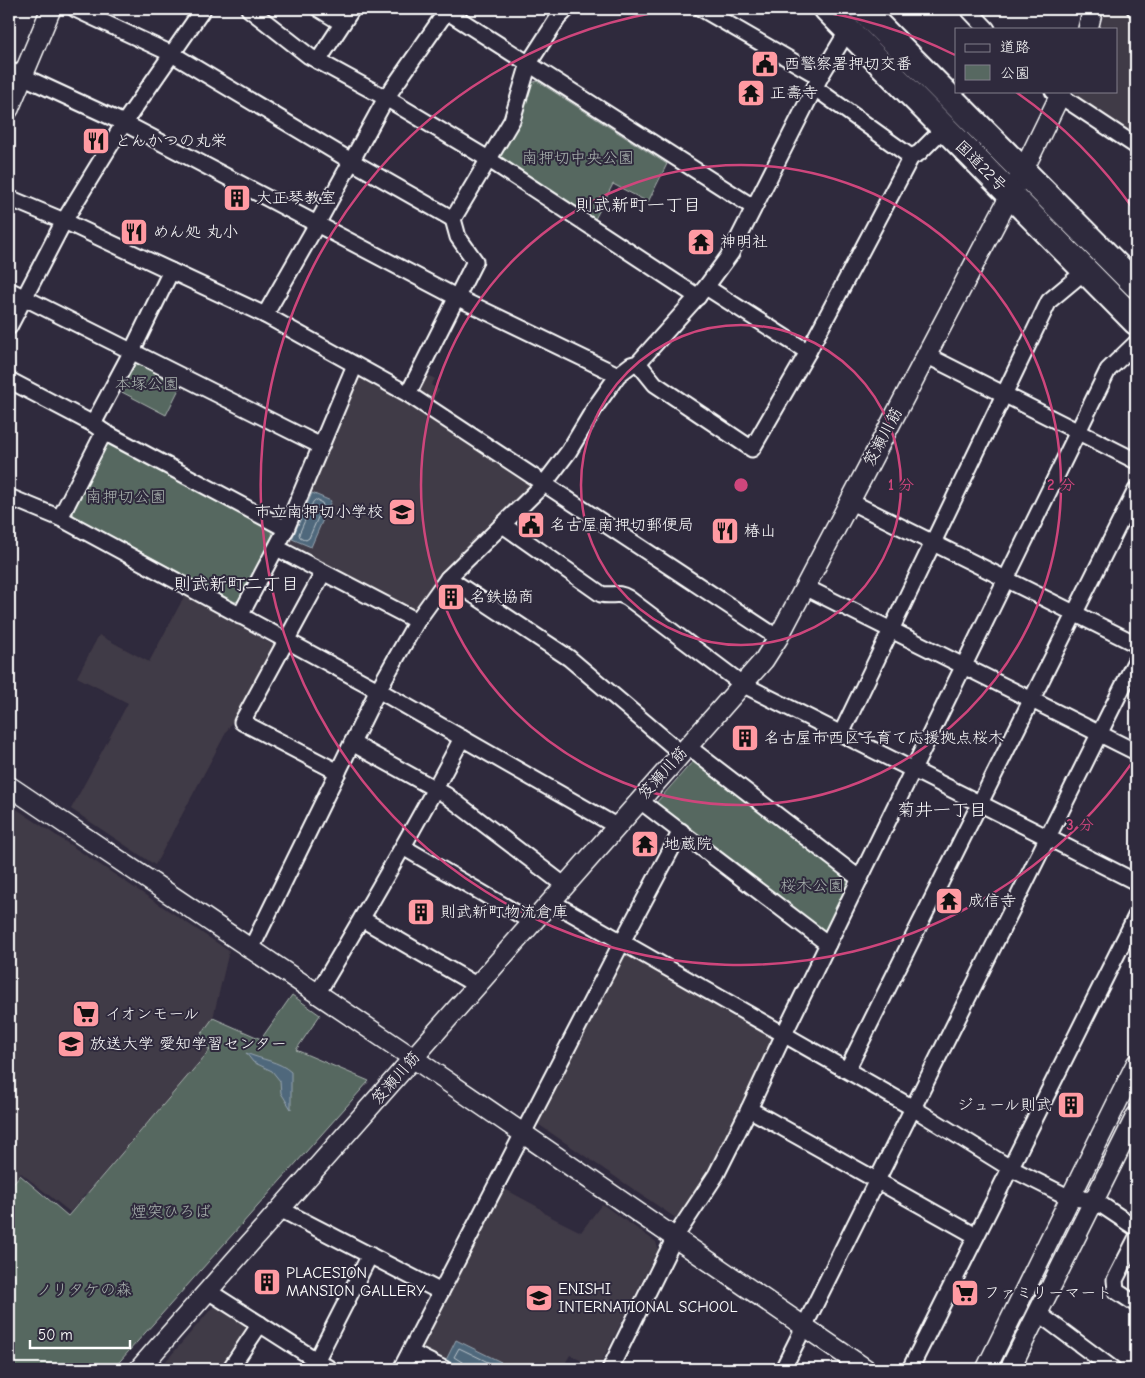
<svg xmlns="http://www.w3.org/2000/svg" width="1145" height="1378" viewBox="0 0 1145 1378" font-family="'Comic Neue','Klee One',sans-serif">
	<style>
		.built { fill: #413a46 }
		.green { fill: #576861; stroke: #abb4b0 }
		.water { fill: #50687b; stroke: #96a4b0 }
		.lines { fill: none; stroke-linecap: round; stroke-linejoin: round }
		.shore { stroke: #b9c3ca; stroke-width: 1 }
		.minor-casing { stroke: #fff; stroke-width: 19 }
		.tertiary-casing { stroke: #fff; stroke-width: 22 }
		.trunk-casing { stroke: #fff; stroke-width: 29 }
		.minor { stroke: #2f2a3d; stroke-width: 15 }
		.tertiary { stroke: #2f2a3d; stroke-width: 19 }
		.trunk { stroke: #2f2a3d; stroke-width: 25 }
		.ring { fill: none; stroke: #ce467c; stroke-width: 2.5 }
		.labels { text-anchor: middle; dominant-baseline: central; stroke-width: 4; stroke-linejoin: round; paint-order: stroke }
		.poi-label { font-size: 16px; fill: #fff; stroke: #2f2a3d; text-anchor: start }
		.park-label { font-size: 16px; fill: #abb4b0; stroke: #2f2a3d }
		.street-label { font-size: 16px; fill: #fff; stroke: #2f2a3d }
		.neighbourhood-label { font-size: 18px; fill: #fff; stroke: #2f2a3d }
		.centre { fill: #ce467c; stroke: #2f2a3d; stroke-width: 2.5 }
		.ring-label { font-size: 15px; text-anchor: middle; font-weight: bold; fill: #ce467c; stroke: #2f2a3d; stroke-width: 4; stroke-linejoin: round; paint-order: stroke }
	</style>
	<rect width="100%" height="100%" fill="#2f2a3d"/>
	<filter id="ink" filterUnits="userSpaceOnUse"><feTurbulence type="fractalNoise" baseFrequency=".02" numOctaves="2"/><feDisplacementMap in="SourceGraphic" scale="10" xChannelSelector="R" yChannelSelector="G"/><feConvolveMatrix kernelMatrix="1 2 1 2 8 2 1 2 1" color-interpolation-filters="sRGB"/></filter>
	<g filter="url(#ink)">
		<g class="built">
			<polygon points="1105,9 1136,9 1136,140 1072,98 1075,91 1116,91 1116,29 1100,29"/>
			<polygon points="425,373 435,379 431,385 439,390 432,401 414,390"/>
			<polygon points="365,374 532,481 532,487 417,609 410,612 290,547 287,537 355,375"/>
			<polygon points="185,595 273,645 155,865 71,809 128,703 77,677 99,635 149,662"/>
			<polygon points="9,804 229,951 213,1018 197,1040 210,1050 70,1212 21,1173 9,1187"/>
			<polygon points="626,951 777,1037 715,1166 680,1221 535,1122"/>
			<polygon points="501,1187 538,1207 547,1215 581,1232 602,1204 656,1242 658,1249 598,1369 570,1355 562,1369 454,1369 420,1352 418,1347"/>
			<polygon points="219,1307 249,1326 249,1332 224,1369 159,1369 212,1308"/>
		</g>
		<g class="green">
			<polygon points="537,81 667,164 648,202 613,184 594,221 498,158 526,85"/>
			<polygon points="137,357 183,381 166,415 116,389"/>
			<polygon points="111,441 270,528 274,538 240,600 235,602 74,516 72,507 104,443"/>
			<polygon points="693,761 850,878 852,885 829,931 823,931 655,804"/>
			<polygon points="292,995 320,1015 296,1050 369,1081 113,1369 9,1369 9,1188 20,1175 68,1216 210,1050 197,1040 213,1018 261,1039"/>
		</g>
		<g class="water">
			<polygon points="312,493 331,501 311,547 292,539"/>
			<path d="M246 1053C262 1060 279 1061 291 1072V1109L281 1093 280 1081 272 1071 253 1062Z"/>
			<polygon points="456,1340 501,1362 497,1369 465,1369 446,1360"/>
		</g>
		<g class="lines">
			<g class="shore">
				<polygon points="316,500 322,503 323,506 309,538 306,540 300,537 299,534 313,502"/>
				<polyline points="466,1369 465,1364 454,1357 459,1348 492,1364 493,1369"/>
			</g>
			<g class="minor-casing">
				<g id="minor">
					<polyline points="75,9 172,54 351,161 453,219"/>
					<polyline points="249,9 309,56 386,98 488,159 698,297"/>
					<polyline points="319,9 342,23"/>
					<polyline points="443,9 753,207"/>
					<polyline points="702,9 820,77"/>
					<polyline points="968,9 987,29"/>
					<polyline points="1135,9 1136,9"/>
					<polyline points="318,61 352,9"/>
					<polyline points="9,70 124,123 456,297 618,375"/>
					<polyline points="1053,91 1136,146"/>
					<polyline points="911,157 919,153 944,128"/>
					<polyline points="9,198 64,221 265,315 408,394 778,638"/>
					<polyline points="706,287 808,352"/>
					<polyline points="9,290 321,446"/>
					<polyline points="265,315 317,224 386,98 448,9"/>
					<polyline points="9,327 64,221 124,123 203,9"/>
					<polyline points="926,355 1136,461"/>
					<polyline points="638,363 655,384 752,449 808,352 911,157 815,88"/>
					<polyline points="9,380 93,424 104,432 286,529"/>
					<polyline points="408,394 475,261 458,237 453,219 512,120 529,63 558,18 567,9"/>
					<polyline points="93,424 132,351 171,271"/>
					<polyline points="9,497 60,518 378,690 616,826"/>
					<polyline points="849,501 1136,644"/>
					<polyline points="60,518 104,432"/>
					<path d="M503 525 601 594C612 597 617 591 628 598L742 684 1136 882"/>
					<polyline points="277,548 417,621"/>
					<polyline points="323,573 242,722 338,772"/>
					<polyline points="448,578 569,658 681,753"/>
					<polyline points="805,587 1136,752"/>
					<polyline points="240,616 286,529 355,365"/>
					<polyline points="841,734 1049,301 1085,271"/>
					<polyline points="352,743 446,795 564,885"/>
					<polyline points="687,746 860,879"/>
					<polyline points="639,800 828,944"/>
					<polyline points="403,847 532,922"/>
					<polyline points="550,901 913,1108 1010,1168 1070,1198 1094,1200 1136,1228"/>
					<polyline points="362,919 476,985"/>
					<polyline points="251,949 378,690 417,621 448,578 544,484 569,451 596,406 618,375 631,365 638,363 706,287 731,253 820,77 848,30"/>
					<path d="M317 994C367 910 417 825 462 738"/>
					<polyline points="847,1070 1136,490"/>
					<polyline points="749,1109 976,1236"/>
					<polyline points="280,1209 441,1292"/>
					<polyline points="1136,1239 1115,1280 1116,1291 1136,1304"/>
					<polyline points="208,1291 330,1369"/>
					<polyline points="1038,1313 1113,1369"/>
					<polyline points="410,1352 444,1369"/>
					<polyline points="230,1369 260,1324"/>
					<polyline points="312,1369 370,1255"/>
					<polyline points="401,1369 622,942 681,831"/>
					<polyline points="610,1369 675,1237 716,1175 749,1109 784,1034 1108,370 1136,343"/>
					<polyline points="783,1369 1136,660"/>
					<polyline points="910,1369 1136,916"/>
				</g>
			</g>
			<g class="tertiary-casing">
				<g id="tertiary">
					<polyline points="1088,29 1093,9"/>
					<polyline points="9,109 51,9"/>
					<polyline points="9,786 413,1058 866,1369"/>
					<polyline points="139,1369 764,660 778,638 805,587 1023,171 1062,91"/>
					<polyline points="986,1369 1136,1064"/>
					<polyline points="1010,1369 1136,1116"/>
				</g>
			</g>
			<g class="trunk-casing">
				<g id="trunk">
					<polyline points="827,9 1136,322"/>
					<polyline points="862,9 1136,285"/>
				</g>
			</g>
			<use href="#minor" class="minor"/>
			<use href="#tertiary" class="tertiary"/>
			<use href="#trunk" class="trunk"/>
		</g>
	</g>
	<g class="ring">
		<circle cx="741" cy="485" r="160"/>
		<circle cx="741" cy="485" r="320"/>
		<path d="M1134 760A480 480 0 1 1 678 9M804 9A480 480 0 0 1 955 55M1016 92A480 480 0 0 1 1134 210"/>
	</g>
	<defs>
		<g id="civic-square" transform="scale(1.4375)"><rect x="-9" y="-9" width="18" height="18" rx="4" fill="#ff9aa2" stroke="#2f2a3d"/><path d="M-.6-6.5H3V-4.5H.6V-3L4-1V1h2V6H-6V1h2V-1L-.6-3ZM-1.2 2.5V6h2.4V2.5Z" fill="#111"/></g>
		<g id="temple-square" transform="scale(1.4375)"><rect x="-9" y="-9" width="18" height="18" rx="4" fill="#ff9aa2" stroke="#2f2a3d"/><path d="M0-6L5-2H3V0L6.5 2.5H4V6H1.5V3h-3V6H-4V2.5H-6.5L-3 0V-2H-5Z" fill="#111"/></g>
		<g id="restaurant-square" transform="scale(1.4375)"><rect x="-9" y="-9" width="18" height="18" rx="4" fill="#ff9aa2" stroke="#2f2a3d"/><path d="M-5-6h1v4h1v-4h1v4h1v-4h1v5L-1.5 .5V6h-2V.5L-5-1ZM5-6V6H3V1.5H1.5Q1.5-4 5-6Z" fill="#111"/></g>
		<g id="building-square" transform="scale(1.4375)"><rect x="-9" y="-9" width="18" height="18" rx="4" fill="#ff9aa2" stroke="#2f2a3d"/><path d="M-4-6H4V6H1V3H-1V6H-4ZM-2.5-4.3h1.7v1.8h-1.7ZM.8-4.3h1.7v1.8H.8ZM-2.5-1h1.7V.8h-1.7ZM.8-1h1.7V.8H.8Z" fill="#111"/></g>
		<g id="school-square" transform="scale(1.4375)"><rect x="-9" y="-9" width="18" height="18" rx="4" fill="#ff9aa2" stroke="#2f2a3d"/><path d="M0-5L7-2L0 1L-7-2ZM-4 1L0 2.5L4 1V4Q0 6-4 4Z" fill="#111"/></g>
		<g id="supermarket-square" transform="scale(1.4375)"><rect x="-9" y="-9" width="18" height="18" rx="4" fill="#ff9aa2" stroke="#2f2a3d"/><path d="M-6-5.5h2.5l.6 2H6L4.5 2H-2.5L-4.4-4H-6ZM-1.5 3.2a1.3 1.3 0 1 0 .1 0ZM3 3.2a1.3 1.3 0 1 0 .1 0Z" fill="#111"/></g>
		<g id="university-square" transform="scale(1.4375)"><rect x="-9" y="-9" width="18" height="18" rx="4" fill="#ff9aa2" stroke="#2f2a3d"/><path d="M0-5L7-2L0 1L-7-2ZM-4 1L0 2.5L4 1V4Q0 6-4 4Z" fill="#111"/></g>
	</defs>
	<g fill-rule="evenodd">
		<use href="#civic-square" x="765" y="64"/>
		<use href="#temple-square" x="751" y="93"/>
		<use href="#restaurant-square" x="96" y="141"/>
		<use href="#building-square" x="237" y="198"/>
		<use href="#restaurant-square" x="134" y="232"/>
		<use href="#temple-square" x="701" y="242"/>
		<use href="#school-square" x="402" y="512"/>
		<use href="#civic-square" x="531" y="525"/>
		<use href="#restaurant-square" x="725" y="531"/>
		<use href="#building-square" x="451" y="597"/>
		<use href="#building-square" x="745" y="738"/>
		<use href="#temple-square" x="645" y="844"/>
		<use href="#temple-square" x="949" y="901"/>
		<use href="#building-square" x="421" y="912"/>
		<use href="#supermarket-square" x="86" y="1014"/>
		<use href="#university-square" x="71" y="1044"/>
		<use href="#building-square" x="1071" y="1105"/>
		<use href="#building-square" x="267" y="1282"/>
		<use href="#supermarket-square" x="965" y="1293"/>
		<use href="#school-square" x="539" y="1298"/>
	</g>
	<g class="labels">
		<g class="poi-label">
			<text x="784" y="64">西警察署押切交番</text>
			<text x="770" y="93">正壽寺</text>
			<text x="115" y="141">とんかつの丸栄</text>
			<text x="256" y="198">大正琴教室</text>
			<text x="153" y="232">めん処 丸小</text>
			<text x="720" y="242">神明社</text>
			<text x="383" y="512" text-anchor="end">市立南押切小学校</text>
			<text x="550" y="525">名古屋南押切郵便局</text>
			<text x="744" y="531">椿山</text>
			<text x="470" y="597">名鉄協商</text>
			<text x="764" y="738">名古屋市西区子育て応援拠点桜木</text>
			<text x="664" y="844">地蔵院</text>
			<text x="968" y="901">成信寺</text>
			<text x="440" y="912">則武新町物流倉庫</text>
			<text x="105" y="1014">イオンモール</text>
			<text x="90" y="1044">放送大学 愛知学習センター</text>
			<text x="1052" y="1105" text-anchor="end">ジュール則武</text>
			<text x="286" y="1273">PLACESION<tspan x="286" dy="18">MANSION GALLERY</tspan></text>
			<text x="558" y="1289">ENISHI<tspan x="558" dy="18">INTERNATIONAL SCHOOL</tspan></text>
			<text x="984" y="1293">ファミリーマート</text>
		</g>
		<g class="park-label">
			<text x="578" y="158">南押切中央公園</text>
			<text x="147" y="384">本塚公園</text>
			<text x="126" y="497">南押切公園</text>
			<text x="812" y="886">桜木公園</text>
			<text x="171" y="1212">煙突ひろば</text>
			<text x="84" y="1290">ノリタケの森</text>
		</g>
		<g class="street-label">
			<text transform="translate(981 166) rotate(45)">国道22号</text>
			<text transform="translate(883 437) rotate(-62)">笈瀬川筋</text>
			<text transform="translate(663 773) rotate(-48)">笈瀬川筋</text>
			<text transform="translate(396 1078) rotate(-49)">笈瀬川筋</text>
		</g>
		<g class="neighbourhood-label">
			<text x="638" y="205">則武新町一丁目</text>
			<text x="236" y="584">則武新町二丁目</text>
			<text x="942" y="810">菊井一丁目</text>
		</g>
	</g>
	<circle cx="741" cy="485" r="8" class="centre"/>
	<g class="ring-label">
		<text x="901" y="490">1 分</text>
		<text x="1061" y="490">2 分</text>
		<text x="1080" y="830">3 分</text>
	</g>
	<rect width="1145" height="1378" fill="none" stroke="#2f2a3d" stroke-width="30"/>
	<rect x="15" y="15" width="1115" height="1348" fill="none" stroke="#fff" stroke-width="2" filter="url(#ink)"/>
	<rect x="955" y="28" width="162" height="65" fill="#2f2a3d" stroke="#827f8b"/>
	<rect x="965" y="44" width="25" height="8" fill="#2f2a3d" stroke="#827f8b"/>
	<text x="1000" y="52" font-size="15" fill="#ffffff">道路</text>
	<rect x="965" y="65" width="25" height="15" fill="#576861" stroke="#827f8b"/>
	<text x="1000" y="78" font-size="15" fill="#ffffff">公園</text>
	<path d="M30 1340v8h100v-8" fill="none" stroke="#ffffff" stroke-width="2.5"/>
	<text x="38" y="1340" font-size="15" fill="#ffffff" stroke="#2f2a3d" stroke-width="4" paint-order="stroke">50 m</text>
</svg>
